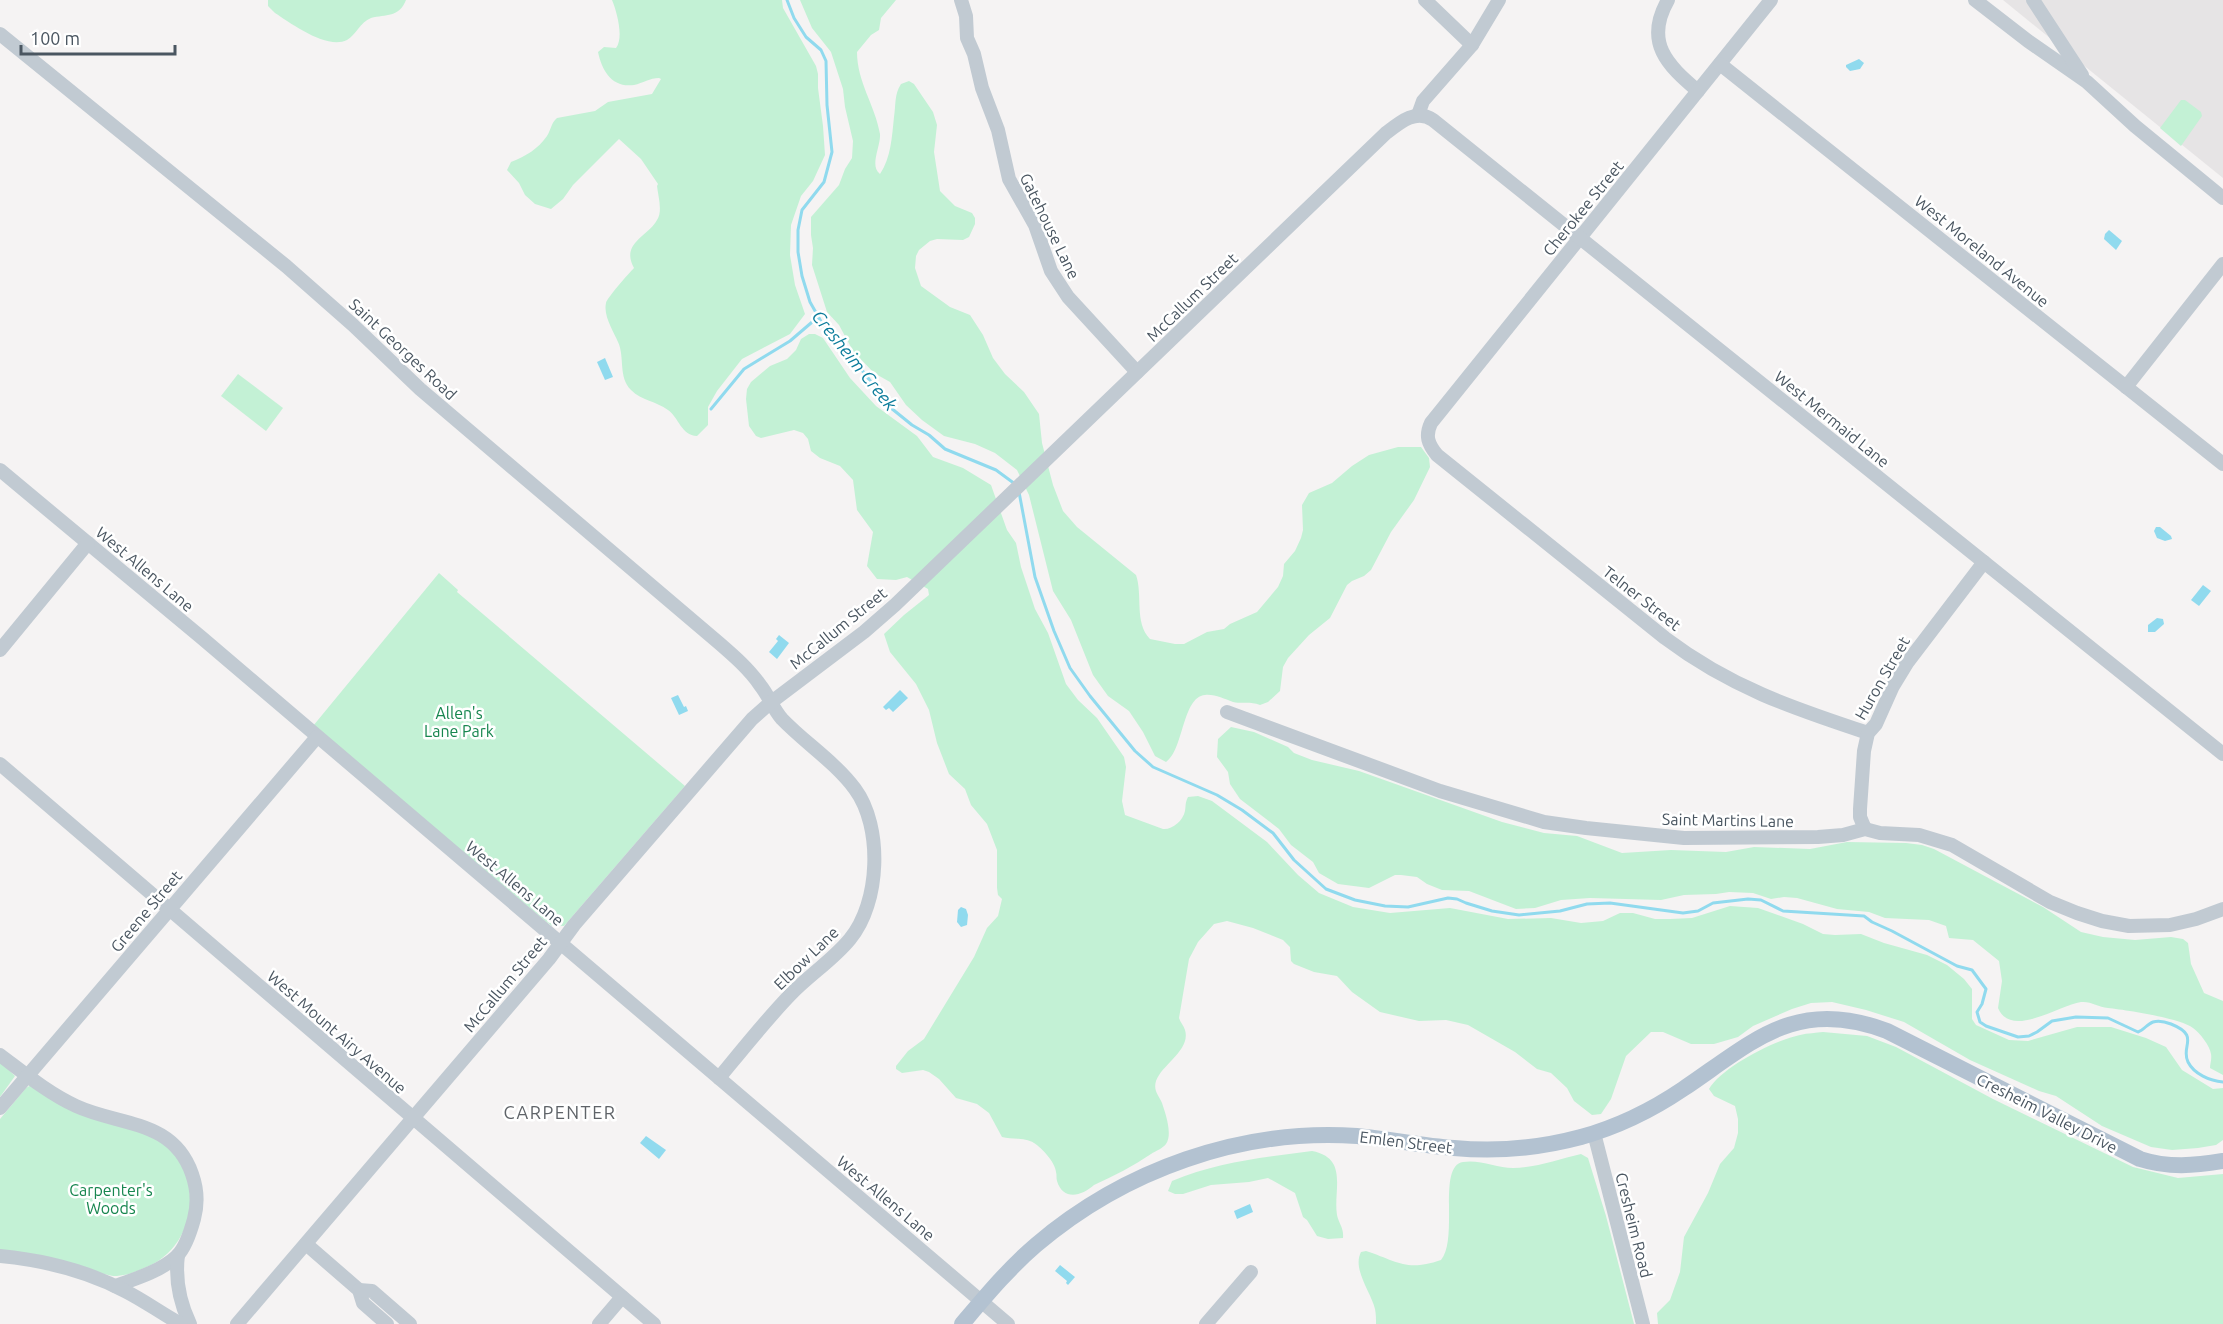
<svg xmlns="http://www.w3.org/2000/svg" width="2223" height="1324" viewBox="0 0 2223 1324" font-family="Ubuntu,sans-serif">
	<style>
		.education { fill: #e6e4e5 }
		.green { fill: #c3f1d5 }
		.water { fill: #90daee }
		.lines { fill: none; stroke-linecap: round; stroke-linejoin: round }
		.stream { stroke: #90daee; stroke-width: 3 }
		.minor { stroke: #c1cad2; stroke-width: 14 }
		.major { stroke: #b3c2d1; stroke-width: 16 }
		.labels { text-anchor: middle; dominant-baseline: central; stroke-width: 5; stroke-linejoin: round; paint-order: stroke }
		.street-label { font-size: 16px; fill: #4a5661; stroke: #fff }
		.park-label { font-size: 16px; fill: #17864f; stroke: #fff }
		.water-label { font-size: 18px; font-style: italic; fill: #0c7c9b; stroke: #fff }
		.neighbourhood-label { font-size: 18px; letter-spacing: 1.5px; fill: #5f6368; stroke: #fff }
	</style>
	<rect width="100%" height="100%" fill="#f5f3f3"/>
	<polygon class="education" points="2003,0 2223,0 2223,178 2040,30"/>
	<g class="green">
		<path d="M268 0H406C399 18 386 14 371 18 360 22 356 35 347 40 327 50 292 24 275 13L268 6Z"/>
		<path d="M612 0H782L783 8 816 66 818 74V88L823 126 825 155 813 181 801 196 791 225 790 255 795 285 805 314 790 334 742 359 717 391 708 407V425L697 436C681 435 679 418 668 410 656 401 642 401 631 390 618 377 625 357 618 342 614 332 603 316 606 303 607 298 629 273 634 268 620 243 649 236 657 220 663 211 658 196 657 186L658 184 641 159 619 139 573 185 563 199 551 209 535 204 525 195 519 183 507 170 511 162C526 156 538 149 547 136 551 130 551 123 557 118L595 111 608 102 652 94 661 79 659 78C650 78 643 83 634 85 612 88 602 71 598 52L604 47 616 48C624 38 617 12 612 0Z"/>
		<path d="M800 0H896L881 18 879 30 871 35 857 52C857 82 875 105 880 134 881 146 869 166 880 174 891 158 892 136 894 117 896 105 894 95 901 84L909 81 914 84 933 112 937 125 934 152 940 191 955 206 972 213 975 218V224L969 237 963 240 937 239 930 241 919 250 916 256 915 268 921 286 950 307 970 315 983 335 993 358 1005 374 1024 392 1039 414 1042 443 1053 485 1063 511 1077 527 1136 575C1143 595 1134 623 1150 639L1175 644H1184L1207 632 1224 629 1230 624 1257 612 1278 587 1283 576 1284 564 1295 551 1301 538 1303 530 1302 505 1309 493 1332 483 1352 466 1369 455 1398 447H1421L1429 458 1430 467 1414 500 1391 532 1371 570 1364 576 1352 581 1347 585 1330 618 1309 635 1288 658 1283 667 1280 691 1268 702 1260 705C1250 701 1243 704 1233 702 1224 699 1215 694 1205 695 1182 697 1184 750 1166 762L1155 756 1143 732 1129 711 1108 696 1093 675 1071 620 1053 591 1029 495 1017 470 995 453 975 444 944 436 922 420 906 405 890 382 874 373 853 351 839 325 827 312 812 265 813 248 811 235V217L839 185 845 169 852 158 853 141 845 107 843 89 831 52 812 28Z"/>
		<polygon points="2181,100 2185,100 2201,112 2202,116 2181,146 2160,128"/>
		<path d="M809 334H815L823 338 850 378 876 406 917 436 933 457 963 468 991 485 1007 530 1016 543 1021 567 1035 609 1048 633 1066 684 1078 700 1097 718 1124 757 1126 767 1122 801 1125 815 1163 829C1172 830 1183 821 1185 811 1186 805 1185 803 1188 797L1198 796 1212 801 1267 842 1298 875 1319 893 1353 907 1390 913 1450 908 1508 919 1551 918 1581 923 1603 921 1620 913H1633L1655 919H1670L1692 918 1730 906 1758 908 1803 924 1823 934 1835 935 1861 934 1884 943 1927 955 1947 965 1964 979 1972 989V1019L1976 1025 2009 1040 2028 1041 2077 1027H2111L2146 1038 2166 1047 2182 1070 2213 1089 2223 1088V1140L2216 1145 2198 1148 2172 1150 2151 1147 2102 1126 2056 1096 2039 1091 1970 1060 1904 1022 1866 1010 1832 1002 1811 1003 1792 1009 1753 1026 1738 1037 1714 1044H1691L1663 1032H1651L1626 1056 1611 1099 1601 1114 1592 1115 1574 1101 1567 1088 1551 1073 1537 1069 1515 1052 1468 1025 1446 1020 1419 1021 1380 1012 1352 992 1337 976 1314 972 1294 964 1291 961 1290 947 1283 940 1253 928 1227 921 1214 924 1198 942 1189 959 1179 1018C1180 1022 1184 1026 1185 1030 1191 1050 1162 1064 1156 1081 1153 1091 1159 1095 1162 1103 1165 1112 1173 1134 1166 1144 1163 1148 1156 1151 1151 1154 1133 1166 1114 1176 1094 1185 1082 1196 1063 1201 1057 1181 1056 1178 1057 1175 1056 1172 1055 1162 1042 1148 1034 1143 1025 1137 1012 1140 1002 1137L989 1113 977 1104 956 1098 939 1079 929 1072 923 1070 902 1073 896 1069V1066L908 1051 924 1039 974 957 987 928 998 916 1002 899 998 895 997 888V850L987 824 971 805 965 789 949 774 937 743 929 710 916 684 890 652 884 634 904 615 929 595 928 589 907 577 896 580 877 579 867 566 873 532 857 510 853 480 840 466 820 458 811 451 808 439 803 433 794 430 761 438 756 436 749 426 746 399 747 389 751 382 770 366 787 359 796 350 801 339Z"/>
		<polygon points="238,374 283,408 266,431 221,396"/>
		<polygon points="439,573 458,590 457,592 685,786 564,926 552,926 544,920 313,726"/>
		<path d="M1231 727 1254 732 1288 747 1294 753 1312 760 1359 771 1502 822 1544 833 1577 836 1622 853 1671 850 1726 852 1754 847 1810 849 1847 842 1906 843 1922 845 1934 849 2043 907 2081 932 2103 937 2135 940 2171 937 2183 939 2188 943 2191 964 2204 993 2223 1001V1075L2210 1068C2210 1064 2212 1059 2211 1054 2210 1046 2200 1033 2193 1028 2180 1018 2126 1010 2108 1008 2098 1007 2091 1001 2081 1002 2059 1005 2011 1039 1998 1008L2002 981 1999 961 1973 940 1949 938 1946 926 1929 920 1885 918 1869 912 1837 909 1797 898 1784 897 1771 899 1753 893 1729 892 1716 894 1684 895 1661 900 1590 898 1561 900 1535 908 1516 909 1469 891 1442 890 1427 884 1417 877 1401 875H1395L1369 888 1338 884 1319 873 1313 862 1291 845 1279 829 1240 799 1230 784 1228 772 1217 757 1218 739Z"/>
		<path d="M1823 1032 1867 1036 1896 1047 1993 1099 2133 1167 2178 1178 2223 1174V1324H1658L1657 1313 1670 1300 1680 1272 1684 1237 1708 1193 1720 1164 1734 1148 1738 1133V1119L1735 1106 1714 1096 1709 1089C1722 1067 1775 1040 1800 1035 1808 1033 1816 1033 1823 1032Z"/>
		<polygon points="0,1061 15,1076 0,1097"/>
		<path d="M31 1085 149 1133C162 1141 177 1153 184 1169 200 1207 184 1253 144 1268 133 1273 125 1276 113 1276L0 1251V1119L26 1088Z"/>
		<path d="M1312 1151C1349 1158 1333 1190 1337 1215 1339 1224 1344 1228 1343 1238L1328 1239 1317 1236 1307 1220 1303 1217 1295 1193 1268 1178 1249 1182 1211 1185 1183 1194H1175L1168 1191 1172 1181C1217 1162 1265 1157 1312 1151Z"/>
		<path d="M1581 1154 1588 1158 1606 1216 1634 1324H1376C1376 1319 1376 1314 1375 1309 1371 1292 1352 1269 1361 1252L1366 1251C1397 1261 1406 1272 1441 1260 1459 1238 1437 1166 1463 1162 1479 1159 1497 1168 1513 1168 1535 1168 1559 1159 1581 1154Z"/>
	</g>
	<g class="water">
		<polygon points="1859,59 1864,63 1860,69 1850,71 1846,67 1846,65"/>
		<polygon points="2109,230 2122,241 2116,250 2104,239 2105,234"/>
		<polygon points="605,358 613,377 605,380 597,362"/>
		<polygon points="2156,527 2160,527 2171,536 2172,539 2165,541 2157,538 2154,531"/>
		<polygon points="2203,585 2211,591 2199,606 2191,600"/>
		<polygon points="2157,618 2163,619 2164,624 2155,632 2148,632 2148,625"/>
		<polygon points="779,635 789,643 777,659 769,652 778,641 776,639"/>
		<polygon points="900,690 908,698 893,712 889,708 886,710 883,707"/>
		<polygon points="678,695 684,707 686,706 688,711 679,715 671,698"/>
		<polygon points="961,907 966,909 968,915 967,925 961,927 957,922 958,910"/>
		<polygon points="646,1136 666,1150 659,1159 640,1143"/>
		<polygon points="1250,1204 1253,1212 1237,1219 1234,1211"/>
		<polygon points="1060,1265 1075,1277 1068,1285 1066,1283 1067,1281 1055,1271"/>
	</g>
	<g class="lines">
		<g class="stream">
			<polyline points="787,0 794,18 806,37 821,50 826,61 827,105 832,152 824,182 802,210 798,230 798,252 802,276 810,302 823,325 845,348 891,408 912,425 929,435 945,449 996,470 1015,484"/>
			<polyline points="711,409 744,369 790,341 818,317"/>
			<path d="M1019 492 1035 577 1054 631 1070 668 1090 696 1135 751 1153 767 1217 795 1242 810 1273 833 1294 860 1326 889 1355 900 1385 906 1408 907 1448 898 1457 899 1466 903 1492 911 1519 915 1560 911 1587 904 1610 903 1683 913 1698 911 1713 903 1748 899 1761 900 1783 911 1864 916 1872 922 1892 931 1957 966 1972 970 1986 989 1982 1004 1977 1012 1980 1022 1986 1026 2018 1037 2029 1036 2037 1032 2052 1021 2076 1017 2108 1018 2138 1032C2144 1030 2147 1024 2153 1022 2159 1020 2166 1022 2171 1024 2201 1036 2180 1046 2188 1062 2194 1074 2210 1081 2223 1082"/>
		</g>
		<g class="minor">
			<polyline points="961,0 966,16 967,38 974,54 982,88 998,130 1009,179 1035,225 1051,271 1068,297 1137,372"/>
			<polyline points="1425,0 1472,45"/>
			<path d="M1668 0C1644 42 1667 65 1698 91"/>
			<path d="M1771 0 1431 423C1425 436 1428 444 1437 455L1665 638C1730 687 1792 708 1868 733"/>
			<polyline points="1975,0 2028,41 2087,82 2135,126 2223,198"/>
			<polyline points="2033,0 2082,75"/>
			<path d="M0 34 286 266 353 325 420 389 719 643C734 656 749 669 760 685 769 696 773 709 782 719 805 743 835 762 855 789 883 827 880 903 850 939 833 960 809 975 790 995 765 1021 742 1050 719 1078"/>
			<polyline points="1720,64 2223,464"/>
			<polyline points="1418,115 1423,101 1472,45 1499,0"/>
			<polyline points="2126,387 2223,264"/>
			<polyline points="0,470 202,638 1008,1324"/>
			<polyline points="0,650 88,543"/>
			<polyline points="1227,712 1440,791 1544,822 1586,828 1684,838 1818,837 1843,835 1865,829 1880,833 1919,835 1952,845 2050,902 2077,913 2102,921 2129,926 2170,925 2196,919 2223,909"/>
			<polyline points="0,764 654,1324"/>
			<polyline points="1865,829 1860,817 1860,809 1864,751 1868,733 1876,724 1893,686 1907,663 1984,562"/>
			<path d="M0 1055C24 1073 48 1093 76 1106 119 1126 173 1119 192 1174 197 1188 198 1204 194 1219 191 1230 185 1248 177 1256 161 1271 135 1279 115 1286"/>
			<polyline points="0,1108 317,737"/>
			<polyline points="1594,1133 1643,1324"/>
			<polyline points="306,1244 359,1290 363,1303 387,1324"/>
			<path d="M178 1255C175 1279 180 1303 190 1324"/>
			<path d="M0 1256C42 1260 87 1271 125 1291 145 1301 162 1314 181 1324"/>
			<polyline points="359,1290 372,1291 410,1324"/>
			<path d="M237 1324 549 959 574 925 752 719 770 703 864 632 895 605 1385 134C1399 123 1416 108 1433 120L2223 754"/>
			<polyline points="599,1324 622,1297"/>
			<polyline points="1206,1324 1251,1272"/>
		</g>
		<path class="major" d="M962 1324C985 1297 1008 1269 1036 1245 1124 1170 1241 1128 1357 1136 1390 1139 1422 1146 1454 1148 1497 1152 1540 1148 1581 1137 1617 1127 1652 1110 1683 1089 1753 1042 1796 996 1887 1031L2140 1159C2168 1168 2195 1166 2223 1161"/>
	</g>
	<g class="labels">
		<g class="street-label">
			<text transform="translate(1583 208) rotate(-51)">Cherokee Street</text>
			<text transform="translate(1050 226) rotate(64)">Gatehouse Lane</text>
			<text transform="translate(1982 251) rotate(39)">West Moreland Avenue</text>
			<text transform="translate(1192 297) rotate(-44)">McCallum Street</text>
			<text transform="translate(403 349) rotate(43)">Saint Georges Road</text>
			<text transform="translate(1832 419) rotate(39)">West Mermaid Lane</text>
			<text transform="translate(145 569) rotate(40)">West Allens Lane</text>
			<text transform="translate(1642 598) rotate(38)">Telner Street</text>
			<text transform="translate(838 628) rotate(-39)">McCallum Street</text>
			<text transform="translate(1882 678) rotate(-60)">Huron Street</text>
			<text transform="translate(1728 820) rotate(1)">Saint Martins Lane</text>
			<text transform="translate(515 883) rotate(40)">West Allens Lane</text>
			<text transform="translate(146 911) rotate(-50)">Greene Street</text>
			<text transform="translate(806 958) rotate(-44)">Elbow Lane</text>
			<text transform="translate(505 984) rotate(-50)">McCallum Street</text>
			<text transform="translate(337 1032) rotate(41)">West Mount Airy Avenue</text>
			<text transform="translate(2047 1113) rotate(27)">Cresheim Valley Drive</text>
			<text transform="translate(1406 1142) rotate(7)">Emlen Street</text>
			<text transform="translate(886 1198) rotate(40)">West Allens Lane</text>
			<text transform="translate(1634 1225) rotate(76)">Cresheim Road</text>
		</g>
		<g class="park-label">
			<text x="459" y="713">Allen's<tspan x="459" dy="18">Lane Park</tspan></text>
			<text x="111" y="1190">Carpenter's<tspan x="111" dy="18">Woods</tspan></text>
		</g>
		<g class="water-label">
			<text transform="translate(855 360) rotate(51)">Cresheim Creek</text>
		</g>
		<g class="neighbourhood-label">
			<text x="560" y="1112">CARPENTER</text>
		</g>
	</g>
	<path d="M21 45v9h154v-9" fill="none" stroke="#4a5661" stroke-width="3"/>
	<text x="30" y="45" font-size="18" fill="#4a5661" stroke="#ffffff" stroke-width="4.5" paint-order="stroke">100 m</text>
</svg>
